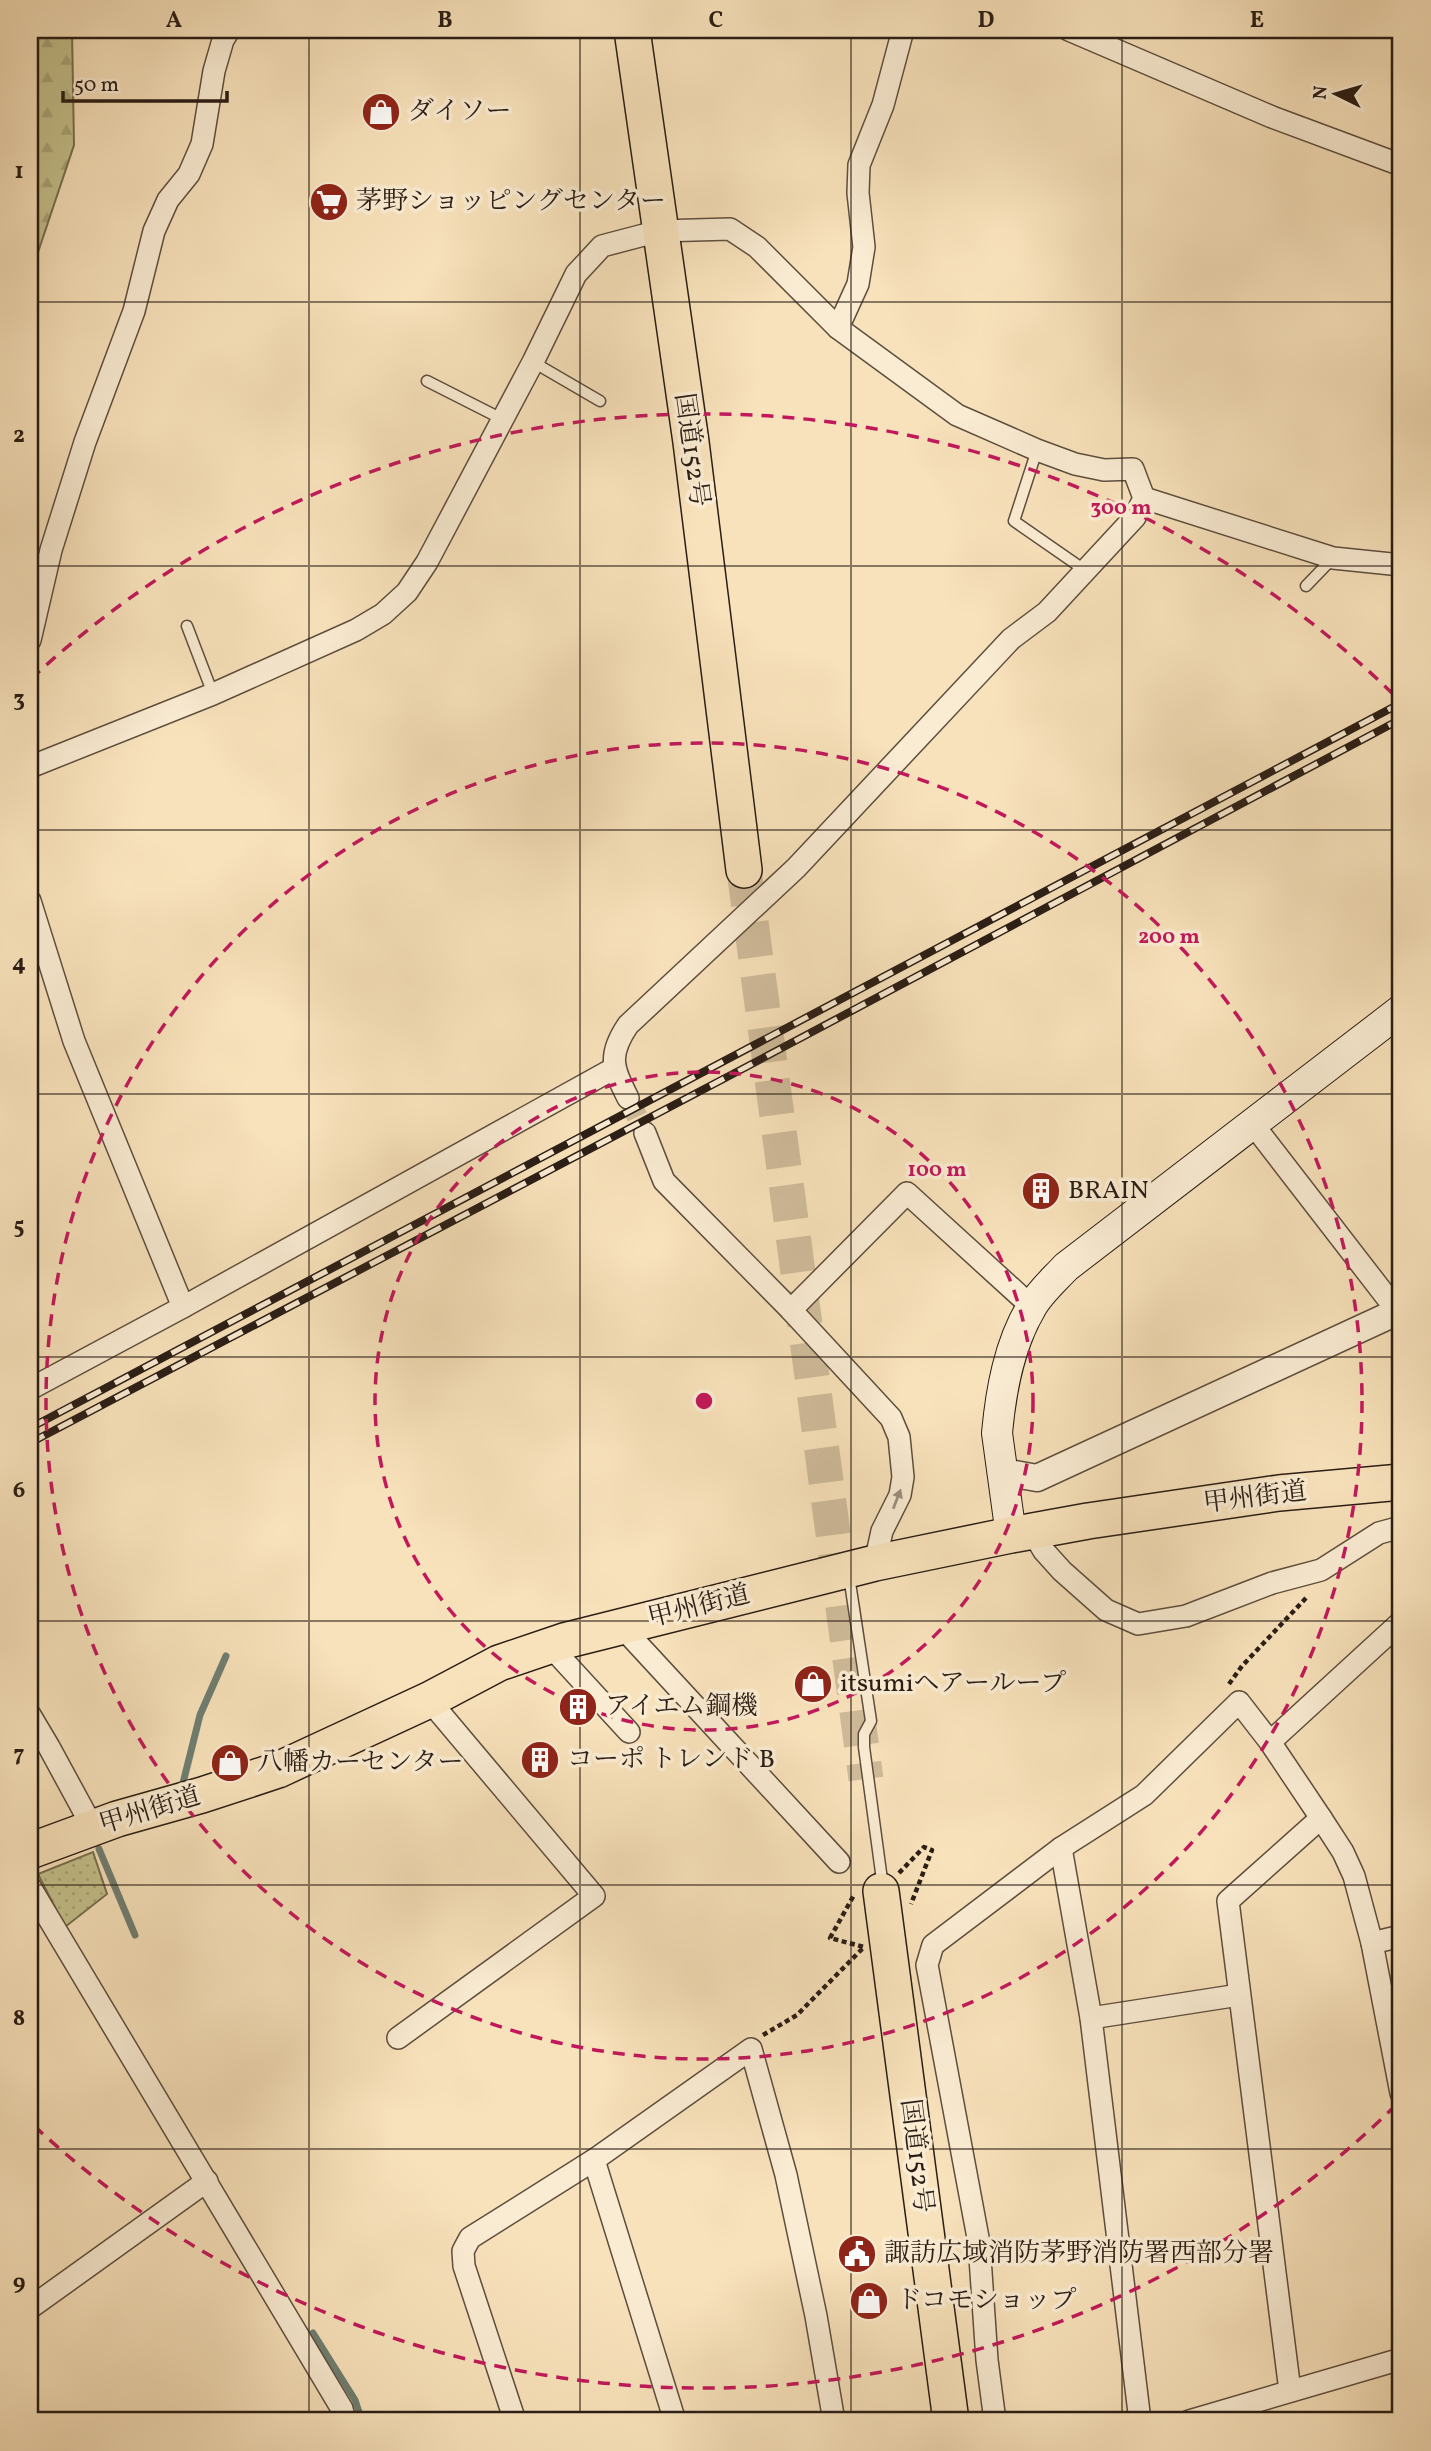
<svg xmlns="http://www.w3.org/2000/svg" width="1431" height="2451" viewBox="0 0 1431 2451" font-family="Vollkorn,'Noto Serif JP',serif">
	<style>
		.forest { fill: url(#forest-firs); stroke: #776f50; stroke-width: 2 }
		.park { fill: url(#park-dots); stroke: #776f50; stroke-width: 2 }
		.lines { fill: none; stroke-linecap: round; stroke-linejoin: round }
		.stream { stroke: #6f7e72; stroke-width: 7 }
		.minor-tunnel { stroke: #cfbb9a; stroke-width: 21; stroke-dasharray: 21 10; stroke-linecap: butt }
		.trunk-tunnel { stroke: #cfbb9a; stroke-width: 35; stroke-dasharray: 35 18; stroke-linecap: butt }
		.service-casing { stroke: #5e4e3e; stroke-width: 13 }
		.minor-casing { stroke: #5e4e3e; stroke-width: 24 }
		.tertiary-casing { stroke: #5e4e3e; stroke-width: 29 }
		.secondary-casing { stroke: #2a1d15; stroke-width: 32 }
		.trunk-casing { stroke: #2a1d15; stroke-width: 38 }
		.path { stroke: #2a1d15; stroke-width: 4.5; stroke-dasharray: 5 3.5; stroke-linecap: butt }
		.service { stroke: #faecd3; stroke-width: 10 }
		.minor { stroke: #faecd3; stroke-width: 21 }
		.tertiary { stroke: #faecd3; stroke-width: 26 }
		.secondary { stroke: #faecd3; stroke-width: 30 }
		.trunk { stroke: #f8e2bb; stroke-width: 35 }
		.rail-casing { stroke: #2a1d15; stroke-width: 8 }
		.rail { stroke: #faecd3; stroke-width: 5; stroke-dasharray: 16; stroke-linecap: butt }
		.oneway { fill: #9c8f7e }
		.grid { fill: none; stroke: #2a1d15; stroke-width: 2; stroke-opacity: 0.55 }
		.ring { fill: none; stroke: #c2185b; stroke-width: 3.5; stroke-dasharray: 12 9 }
		.labels { text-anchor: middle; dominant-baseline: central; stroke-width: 7; stroke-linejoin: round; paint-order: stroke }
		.poi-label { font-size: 26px; fill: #2a1d15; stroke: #faecd3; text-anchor: start }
		.street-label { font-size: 26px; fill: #2a1d15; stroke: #faecd3 }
		.centre { fill: #c2185b; stroke: #faecd3; stroke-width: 3.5 }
		.ring-label { font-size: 21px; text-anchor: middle; font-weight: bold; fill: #c2185b; stroke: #faecd3; stroke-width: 7; stroke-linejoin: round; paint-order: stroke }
		.neatline { fill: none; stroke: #2a1d15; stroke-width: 2.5 }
		.grid-label { font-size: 23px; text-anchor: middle; font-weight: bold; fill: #2a1d15 }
	</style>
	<defs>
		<pattern id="forest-firs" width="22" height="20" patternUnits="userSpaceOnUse" patternTransform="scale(1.75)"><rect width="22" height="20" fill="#c4c18c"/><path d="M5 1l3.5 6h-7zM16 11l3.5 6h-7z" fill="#a9a578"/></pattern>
		<pattern id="park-dots" width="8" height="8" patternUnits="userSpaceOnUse" patternTransform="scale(1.75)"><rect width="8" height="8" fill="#c4c18c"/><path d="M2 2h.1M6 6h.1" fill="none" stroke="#a9a578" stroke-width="1.8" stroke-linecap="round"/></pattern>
	</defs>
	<rect width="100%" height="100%" fill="#f8e2bb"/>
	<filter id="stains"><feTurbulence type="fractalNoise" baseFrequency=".00286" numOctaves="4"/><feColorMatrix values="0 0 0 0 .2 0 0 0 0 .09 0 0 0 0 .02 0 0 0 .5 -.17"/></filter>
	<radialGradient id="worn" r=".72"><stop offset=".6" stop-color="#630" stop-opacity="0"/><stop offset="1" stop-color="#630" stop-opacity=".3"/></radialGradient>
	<polygon class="forest" points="30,30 72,30 74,145 30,276"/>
	<polygon class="park" points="93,1852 107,1894 65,1927 38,1874"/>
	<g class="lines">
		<g class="stream">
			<polyline points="183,1783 200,1715 226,1656"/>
			<polyline points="99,1849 135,1935"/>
			<polyline points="313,2333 355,2400 362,2421"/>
		</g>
		<polyline class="minor-tunnel" points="628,1098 645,1133"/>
		<polyline class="trunk-tunnel" points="744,870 866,1779"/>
		<g class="service-casing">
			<g id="service">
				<polyline points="533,362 600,401"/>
				<polyline points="427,381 502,419"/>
				<polyline points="1037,450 1014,521 1086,571"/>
				<polyline points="1306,586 1333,558"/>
				<polyline points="187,626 213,694"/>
				<polyline points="849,1576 871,1721 864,1734 864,1747 882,1880"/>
			</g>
		</g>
		<g class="minor-casing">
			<g id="minor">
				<polyline points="1069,30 1272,117 1401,165"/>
				<polyline points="838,328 858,284 864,247 858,193 859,165 883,105 903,30"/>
				<polyline points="1144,498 1333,558 1401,565"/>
				<polyline points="30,640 51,550 85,442 134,311 154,231 168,200 189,174 202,144 214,71 223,40 229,30"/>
				<path d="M30 767 213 694 356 630 383 614 407 592 427 562 533 362 576 274 602 246 659 231 730 229 757 247 838 328 957 415 1037 450 1075 464 1104 470 1133 469 1144 498 1135 517 1047 612 1011 639 796 868 628 1025C607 1056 613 1068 628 1098"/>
				<polyline points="30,901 74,1041 183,1307"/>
				<polyline points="1252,1123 1398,1312"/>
				<polyline points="645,1133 664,1181 791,1310 891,1418 899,1437 903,1477 900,1495 882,1531 875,1563"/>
				<polyline points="791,1310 907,1193 1031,1306"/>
				<polyline points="30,1389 183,1307 613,1069"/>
				<polyline points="1032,1531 1044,1551 1062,1571 1106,1610 1138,1624 1186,1616 1272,1583 1321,1570 1379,1533 1401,1527"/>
				<polyline points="621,1626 839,1862"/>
				<polyline points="550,1646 629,1732"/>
				<polyline points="30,1715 49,1747 93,1828"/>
				<polyline points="1270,1742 1401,1622"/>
				<polyline points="1061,1848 1091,2018 1140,2421"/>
				<polyline points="30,1887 342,2409 345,2421"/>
				<polyline points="1372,1943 1401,1936"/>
				<polyline points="1091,2018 1239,1995"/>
				<polyline points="398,2038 594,1896 429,1700"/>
				<polyline points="594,2160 675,2421"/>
				<polyline points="30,2308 207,2181"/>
				<polyline points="1290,2391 1228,1901 1321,1818"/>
				<polyline points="515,2421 464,2266 463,2251 470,2238 594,2160 751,2049 786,2175 816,2316 834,2421"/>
				<polyline points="995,2421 987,2360 979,2243 927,1965 933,1945 1061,1848 1144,1795 1239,1702 1270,1742 1321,1818 1343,1852 1354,1876 1372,1943 1401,2093"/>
				<polyline points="1189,2421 1401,2359"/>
			</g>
		</g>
		<g class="tertiary-casing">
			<polyline id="tertiary" points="1003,1472 1037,1478 1401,1310"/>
		</g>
		<g class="secondary-casing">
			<path id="secondary" d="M1011 1535 997 1433C1001 1390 1009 1345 1031 1308 1039 1293 1054 1280 1066 1267L1401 1010"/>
		</g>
		<g class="trunk-casing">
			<g id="trunk">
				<polyline points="632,30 691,442 744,870"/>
				<polyline points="30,1851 117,1819 202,1795 278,1770 429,1700 499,1663 564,1641 875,1563 1011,1535 1088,1521 1279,1493 1401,1482"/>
				<polyline points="881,1891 951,2421"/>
			</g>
		</g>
		<g class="path">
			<polyline points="1229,1684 1242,1666 1306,1598"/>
			<polyline points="899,1873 924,1847 932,1850 911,1904"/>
			<polyline points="763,2035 797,2015 864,1947 830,1938 854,1895"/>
		</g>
		<use href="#service" class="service"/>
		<use href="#minor" class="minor"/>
		<use href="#tertiary" class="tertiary"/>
		<use href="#secondary" class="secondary"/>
		<use href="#trunk" class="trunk"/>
		<g class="rail-casing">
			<g id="rail">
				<polyline points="30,1428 1401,703"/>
				<polyline points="30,1443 748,1066 1401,719"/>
			</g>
		</g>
		<use href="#rail" class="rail"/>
	</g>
	<defs><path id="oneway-solid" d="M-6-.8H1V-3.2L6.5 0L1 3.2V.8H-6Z" transform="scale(1.75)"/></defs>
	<use class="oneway" href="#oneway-solid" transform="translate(897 1499) rotate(-69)"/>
	<path class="grid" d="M309 30V2421M580 30V2421M851 30V2421M1122 30V2421M30 302H1401M30 566H1401M30 830H1401M30 1094H1401M30 1357H1401M30 1621H1401M30 1885H1401M30 2149H1401"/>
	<g class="ring">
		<circle cx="704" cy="1401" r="329"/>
		<circle cx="704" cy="1401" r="658"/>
		<path d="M1396 2105A987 987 0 0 1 31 2123M31 679A987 987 0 0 1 1396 697"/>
	</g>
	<defs>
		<g id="shop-disc" transform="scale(2.0125)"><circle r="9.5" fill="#8f2418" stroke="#faecd3"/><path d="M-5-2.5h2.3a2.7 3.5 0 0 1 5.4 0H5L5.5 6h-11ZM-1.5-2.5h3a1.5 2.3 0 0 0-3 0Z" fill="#fff"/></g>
		<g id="supermarket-disc" transform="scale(2.0125)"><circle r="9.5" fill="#8f2418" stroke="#faecd3"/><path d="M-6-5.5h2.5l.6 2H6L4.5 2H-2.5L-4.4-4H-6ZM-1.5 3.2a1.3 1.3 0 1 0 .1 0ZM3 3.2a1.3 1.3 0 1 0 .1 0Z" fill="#fff"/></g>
		<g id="building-disc" transform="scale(2.0125)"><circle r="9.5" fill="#8f2418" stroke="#faecd3"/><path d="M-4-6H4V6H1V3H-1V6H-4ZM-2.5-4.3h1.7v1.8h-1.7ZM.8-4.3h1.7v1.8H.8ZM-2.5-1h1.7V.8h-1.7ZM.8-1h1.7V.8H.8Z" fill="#fff"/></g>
		<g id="civic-disc" transform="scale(2.0125)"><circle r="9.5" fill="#8f2418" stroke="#faecd3"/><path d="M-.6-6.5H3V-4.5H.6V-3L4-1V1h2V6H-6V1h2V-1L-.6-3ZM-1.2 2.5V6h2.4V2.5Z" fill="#fff"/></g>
	</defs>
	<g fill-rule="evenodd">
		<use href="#shop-disc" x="381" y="112"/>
		<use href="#supermarket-disc" x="329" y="202"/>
		<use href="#building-disc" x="1041" y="1191"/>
		<use href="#shop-disc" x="813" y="1684"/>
		<use href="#building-disc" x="578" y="1707"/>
		<use href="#building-disc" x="540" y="1760"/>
		<use href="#shop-disc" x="230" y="1763"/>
		<use href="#civic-disc" x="857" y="2254"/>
		<use href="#shop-disc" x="869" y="2301"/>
	</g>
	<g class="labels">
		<g class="poi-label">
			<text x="408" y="112">ダイソー</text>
			<text x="356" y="202">茅野ショッピングセンター</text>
			<text x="1068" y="1191">BRAIN</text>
			<text x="840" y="1684">itsumiヘアーループ</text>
			<text x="605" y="1707">アイエム鋼機</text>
			<text x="567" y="1760">コーポ トレンド B</text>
			<text x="257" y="1763">八幡カーセンター</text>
			<text x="884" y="2254">諏訪広域消防茅野消防署西部分署</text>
			<text x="896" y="2301">ドコモショップ</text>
		</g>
		<g class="street-label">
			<text transform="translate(691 450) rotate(82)">国道152号</text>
			<text transform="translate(1255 1498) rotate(-7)">甲州街道</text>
			<text transform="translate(699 1607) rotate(-14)">甲州街道</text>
			<text transform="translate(150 1811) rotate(-17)">甲州街道</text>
			<text transform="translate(916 2156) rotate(83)">国道152号</text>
		</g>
	</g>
	<circle cx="704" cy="1401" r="10" class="centre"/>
	<g class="ring-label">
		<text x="1121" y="514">300 m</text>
		<text x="1169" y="943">200 m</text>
		<text x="937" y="1176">100 m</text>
	</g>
	<rect width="1431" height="2451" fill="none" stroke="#f8e2bb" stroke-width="77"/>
	<g transform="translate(1336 94) rotate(275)" stroke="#faecd3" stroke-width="5" paint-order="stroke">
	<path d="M0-5L12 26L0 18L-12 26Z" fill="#2a1d15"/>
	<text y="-10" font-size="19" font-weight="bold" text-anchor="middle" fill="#2a1d15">N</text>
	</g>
	<path d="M63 91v10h164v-10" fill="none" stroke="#2a1d15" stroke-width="3.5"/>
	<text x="74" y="91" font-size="21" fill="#2a1d15" stroke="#faecd3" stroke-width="5" paint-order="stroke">50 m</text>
	<rect x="38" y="38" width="1354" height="2374" class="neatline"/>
	<g class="grid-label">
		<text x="174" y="27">A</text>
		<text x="445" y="27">B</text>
		<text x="716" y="27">C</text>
		<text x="986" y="27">D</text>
		<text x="1257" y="27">E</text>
		<text x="19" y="178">1</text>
		<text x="19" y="442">2</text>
		<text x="19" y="706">3</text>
		<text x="19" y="970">4</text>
		<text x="19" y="1233">5</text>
		<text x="19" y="1497">6</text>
		<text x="19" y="1761">7</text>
		<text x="19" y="2025">8</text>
		<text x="19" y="2289">9</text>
	</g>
	<rect width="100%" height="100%" filter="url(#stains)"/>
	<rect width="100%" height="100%" fill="url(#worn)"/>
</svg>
